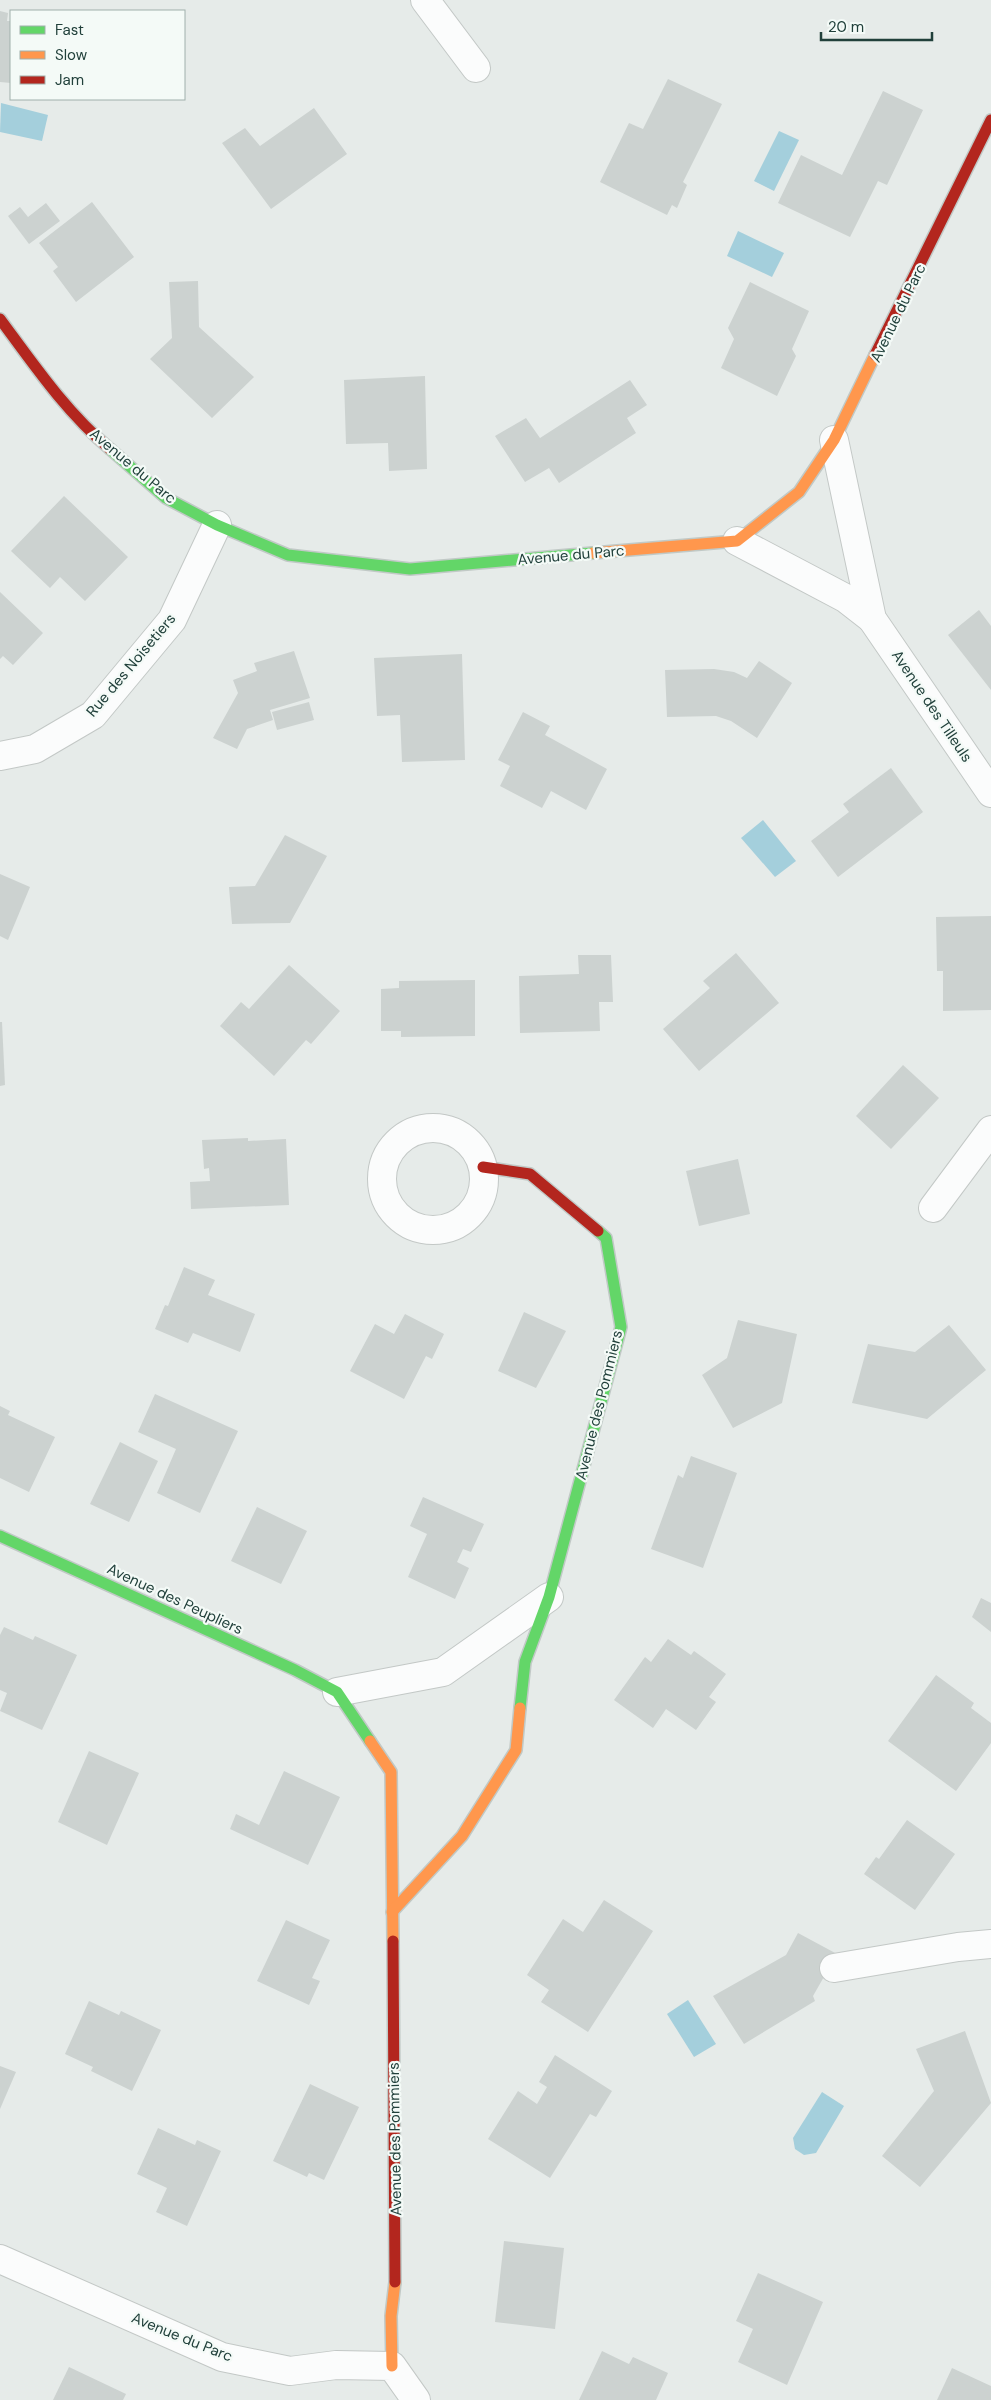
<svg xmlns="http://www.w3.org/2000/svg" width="991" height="2400" viewBox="0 0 991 2400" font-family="'DM Sans',sans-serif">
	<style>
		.water { fill: #a4cfdc }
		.building { fill: #ccd2d0 }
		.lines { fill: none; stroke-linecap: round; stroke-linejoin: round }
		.street-casing { stroke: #c3c8c6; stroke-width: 30 }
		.fast-casing { stroke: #c1c9c6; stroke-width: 14 }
		.slow-casing { stroke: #c1c9c6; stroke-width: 14 }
		.jam-casing { stroke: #c1c9c6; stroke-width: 14 }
		.street { stroke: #fbfcfc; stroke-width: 28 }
		.fast { stroke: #63d668; stroke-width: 11 }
		.slow { stroke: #ff974d; stroke-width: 11 }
		.jam { stroke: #b3261e; stroke-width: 11 }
		.labels { text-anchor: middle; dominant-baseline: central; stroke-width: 4.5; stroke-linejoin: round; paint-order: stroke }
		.street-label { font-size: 15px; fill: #21403b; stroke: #f4faf7 }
	</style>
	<rect width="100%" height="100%" fill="#e6ebe9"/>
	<g class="water">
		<polygon points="1,103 48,115 42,141 0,132"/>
		<polygon points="779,131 799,140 774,191 754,181"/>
		<polygon points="738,231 784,253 772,277 727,256"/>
		<polygon points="763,820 796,861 775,877 741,838"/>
		<polygon points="688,2000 716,2044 694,2057 667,2014"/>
		<polygon points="822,2092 844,2106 816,2153 804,2155 795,2149 793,2138"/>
	</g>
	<g class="building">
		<polygon points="0,11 8,13 7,21 11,21 11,83 0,82"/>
		<polygon points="668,79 722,104 683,182 687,185 677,208 672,205 667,215 600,182 629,123 643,129"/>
		<polygon points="883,91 923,110 887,185 878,181 850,237 778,203 801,155 842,175"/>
		<polygon points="314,108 347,154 271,209 222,143 245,128 260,146"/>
		<polygon points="92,202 134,257 76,302 53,271 58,267 39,243"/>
		<polygon points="46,203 60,221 29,244 8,216 20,207 28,217"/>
		<polygon points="198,281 199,327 254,377 212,418 150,359 172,338 169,282"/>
		<polygon points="750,282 809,311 792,349 796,356 777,396 721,368 734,339 728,328"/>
		<polygon points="425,376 427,469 389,471 388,443 346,444 344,380"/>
		<polygon points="630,380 647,405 627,418 636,433 559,483 549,468 525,482 495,436 526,418 540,438"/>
		<polygon points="64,496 128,557 85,601 60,577 50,588 11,551"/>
		<polygon points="0,592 43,633 13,665 3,656 0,659"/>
		<polygon points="979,610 991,626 991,690 948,635"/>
		<polygon points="294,651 310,698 270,710 273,720 247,729 237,749 213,738 238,693 233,680 257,671 254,663"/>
		<polygon points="462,654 465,760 402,762 400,715 377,716 374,658"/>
		<polygon points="759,661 792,683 757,738 731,721 716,716 667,717 665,670 714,669 734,672 747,678"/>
		<polygon points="309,702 314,720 277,730 272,712"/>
		<polygon points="523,712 550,726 545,735 607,769 586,810 551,791 542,808 500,786 510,766 498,760"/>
		<polygon points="891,768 923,812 838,877 811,841 849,812 843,804"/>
		<polygon points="285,835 327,856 290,923 232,924 229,887 255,886"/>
		<polygon points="0,874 30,887 8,940 0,936"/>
		<polygon points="991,916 991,1010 943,1011 943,971 937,971 936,917"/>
		<polygon points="736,953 779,1003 699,1071 663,1029 710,988 703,981"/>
		<polygon points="578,955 611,955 613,1002 599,1002 600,1031 520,1033 519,976 579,974"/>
		<polygon points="289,965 340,1011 311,1044 306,1040 274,1076 220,1026 241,1002 249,1009"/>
		<polygon points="475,980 475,1036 401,1037 401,1031 381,1031 381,989 399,988 399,981"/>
		<polygon points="0,1022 2,1022 5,1085 0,1086"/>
		<polygon points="903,1065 939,1098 891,1149 856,1116"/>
		<polygon points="248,1138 248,1141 286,1139 289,1205 191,1209 190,1182 210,1181 209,1168 204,1169 202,1140"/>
		<polygon points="738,1159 750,1214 699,1226 686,1171"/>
		<polygon points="184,1267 215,1280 208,1295 255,1314 240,1352 193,1333 188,1343 155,1329 165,1305 168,1306"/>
		<polygon points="524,1312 566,1331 536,1388 498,1371"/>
		<polygon points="405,1314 444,1334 432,1359 426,1356 404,1399 350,1371 375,1324 394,1334"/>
		<polygon points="738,1320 797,1334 782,1403 733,1428 702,1375 727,1358"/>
		<polygon points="949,1325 986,1370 927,1419 852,1403 868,1344 915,1352"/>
		<polygon points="155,1394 238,1431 200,1513 157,1493 176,1449 138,1432"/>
		<polygon points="0,1406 10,1411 8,1415 55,1437 29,1492 0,1478"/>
		<polygon points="120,1442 158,1461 129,1522 90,1504"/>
		<polygon points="691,1456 737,1473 703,1568 651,1549 678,1475 683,1478"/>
		<polygon points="423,1497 484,1524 471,1552 463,1549 457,1562 469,1568 455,1599 408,1577 427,1534 410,1526"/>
		<polygon points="257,1507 307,1531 281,1584 231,1561"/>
		<polygon points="981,1598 991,1603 991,1632 972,1617"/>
		<polygon points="4,1627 33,1640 35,1636 77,1655 42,1730 0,1711 7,1693 0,1690 0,1635"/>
		<polygon points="668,1639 691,1655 694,1651 726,1674 709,1697 716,1702 696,1730 666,1709 653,1728 614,1700 645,1657 651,1662"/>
		<polygon points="936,1675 974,1703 971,1708 991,1723 991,1743 956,1791 888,1741"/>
		<polygon points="89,1751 139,1773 107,1845 58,1822"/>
		<polygon points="284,1771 340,1797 308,1865 230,1829 236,1814 259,1825"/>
		<polygon points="907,1820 955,1854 915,1910 864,1874 876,1857 879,1859"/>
		<polygon points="604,1900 653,1931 588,2032 541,2002 549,1990 527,1975 563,1919 583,1932"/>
		<polygon points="286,1920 330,1940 312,1978 320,1981 309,2005 257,1981"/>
		<polygon points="798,1933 837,1954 813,1996 815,2001 744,2044 713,1996 786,1955"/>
		<polygon points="89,2001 119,2015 121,2011 161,2030 132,2091 91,2071 93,2067 65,2054"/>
		<polygon points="965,2031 991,2103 920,2187 882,2156 934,2091 916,2049"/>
		<polygon points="555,2055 612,2091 596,2117 590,2114 550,2178 488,2139 518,2091 537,2104 547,2087 539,2082"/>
		<polygon points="0,2066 16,2072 0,2109"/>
		<polygon points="310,2084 359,2107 324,2180 309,2173 307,2177 273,2161"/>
		<polygon points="158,2128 195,2145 197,2140 221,2151 187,2226 156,2212 167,2188 137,2174"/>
		<polygon points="504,2241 564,2248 555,2329 495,2322"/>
		<polygon points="758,2273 823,2302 787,2385 738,2362 753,2329 736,2321"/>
		<polygon points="602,2351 629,2364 633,2357 668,2373 656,2400 579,2400"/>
		<polygon points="69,2367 126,2394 123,2400 53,2400"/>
		<polygon points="952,2368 991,2386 991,2400 937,2400"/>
	</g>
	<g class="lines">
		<g class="street-casing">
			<g id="street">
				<polyline points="425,0 476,68"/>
				<polyline points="834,440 872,619 991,793"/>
				<polyline points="737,541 845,598 872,619"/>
				<polyline points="0,756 35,749 93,715 172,620 217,525"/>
				<circle cx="433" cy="1179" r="51"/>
				<polyline points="933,1208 991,1130"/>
				<polyline points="337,1692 443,1672 549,1597"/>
				<polyline points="834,1968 958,1947 991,1944"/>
				<polyline points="0,2259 222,2357 290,2371 336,2365 392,2366 416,2400"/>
			</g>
		</g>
		<g class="fast-casing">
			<g id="fast">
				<polyline points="110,449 166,498 217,525 288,555 410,569 593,553"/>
				<polyline points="0,1536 295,1670 337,1692 370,1741"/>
				<polyline points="520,1708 525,1662 549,1597 621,1327 606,1238 598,1231"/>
			</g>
		</g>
		<g class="slow-casing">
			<g id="slow">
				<polyline points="593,553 737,541 799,492 834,440 875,355"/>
				<polyline points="370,1741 391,1772 393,1941"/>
				<polyline points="392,1912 462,1836 516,1750 520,1708"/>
				<polyline points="392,2366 391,2316 395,2282"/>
			</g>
		</g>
		<g class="jam-casing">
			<g id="jam">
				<path d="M0 319C34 365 66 412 110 449"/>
				<polyline points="875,355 991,120"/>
				<polyline points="483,1167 530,1174 598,1231"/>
				<polyline points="393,1941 395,2282"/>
			</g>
		</g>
		<use href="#street" class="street"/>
		<use href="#fast" class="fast"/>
		<use href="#slow" class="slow"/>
		<use href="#jam" class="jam"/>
	</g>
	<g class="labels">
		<g class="street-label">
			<text transform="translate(898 313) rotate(-64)">Avenue du Parc</text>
			<text transform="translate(133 466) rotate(40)">Avenue du Parc</text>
			<text transform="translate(571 555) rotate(-5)">Avenue du Parc</text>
			<text transform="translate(131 665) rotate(-50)">Rue des Noisetiers</text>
			<text transform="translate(932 706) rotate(56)">Avenue des Tilleuls</text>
			<text transform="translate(599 1405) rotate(-76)">Avenue des Pommiers</text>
			<text transform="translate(175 1599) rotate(25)">Avenue des Peupliers</text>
			<text transform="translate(395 2139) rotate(-91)">Avenue des Pommiers</text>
			<text transform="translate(182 2337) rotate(22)">Avenue du Parc</text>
		</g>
	</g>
	<rect x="10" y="10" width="175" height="90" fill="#f4faf7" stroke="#a0b0ac"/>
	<rect x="20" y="26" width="25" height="8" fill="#63d668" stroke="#a0b0ac"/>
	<text x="55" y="35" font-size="15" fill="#21403b">Fast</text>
	<rect x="20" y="51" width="25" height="8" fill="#ff974d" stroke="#a0b0ac"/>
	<text x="55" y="60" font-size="15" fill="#21403b">Slow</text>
	<rect x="20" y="76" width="25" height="8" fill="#b3261e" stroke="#a0b0ac"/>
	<text x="55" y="85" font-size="15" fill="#21403b">Jam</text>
	<path d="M821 32v8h111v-8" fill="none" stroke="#21403b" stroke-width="2.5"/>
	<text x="828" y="32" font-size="15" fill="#21403b" stroke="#f4faf7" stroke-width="4" paint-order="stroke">20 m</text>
</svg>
